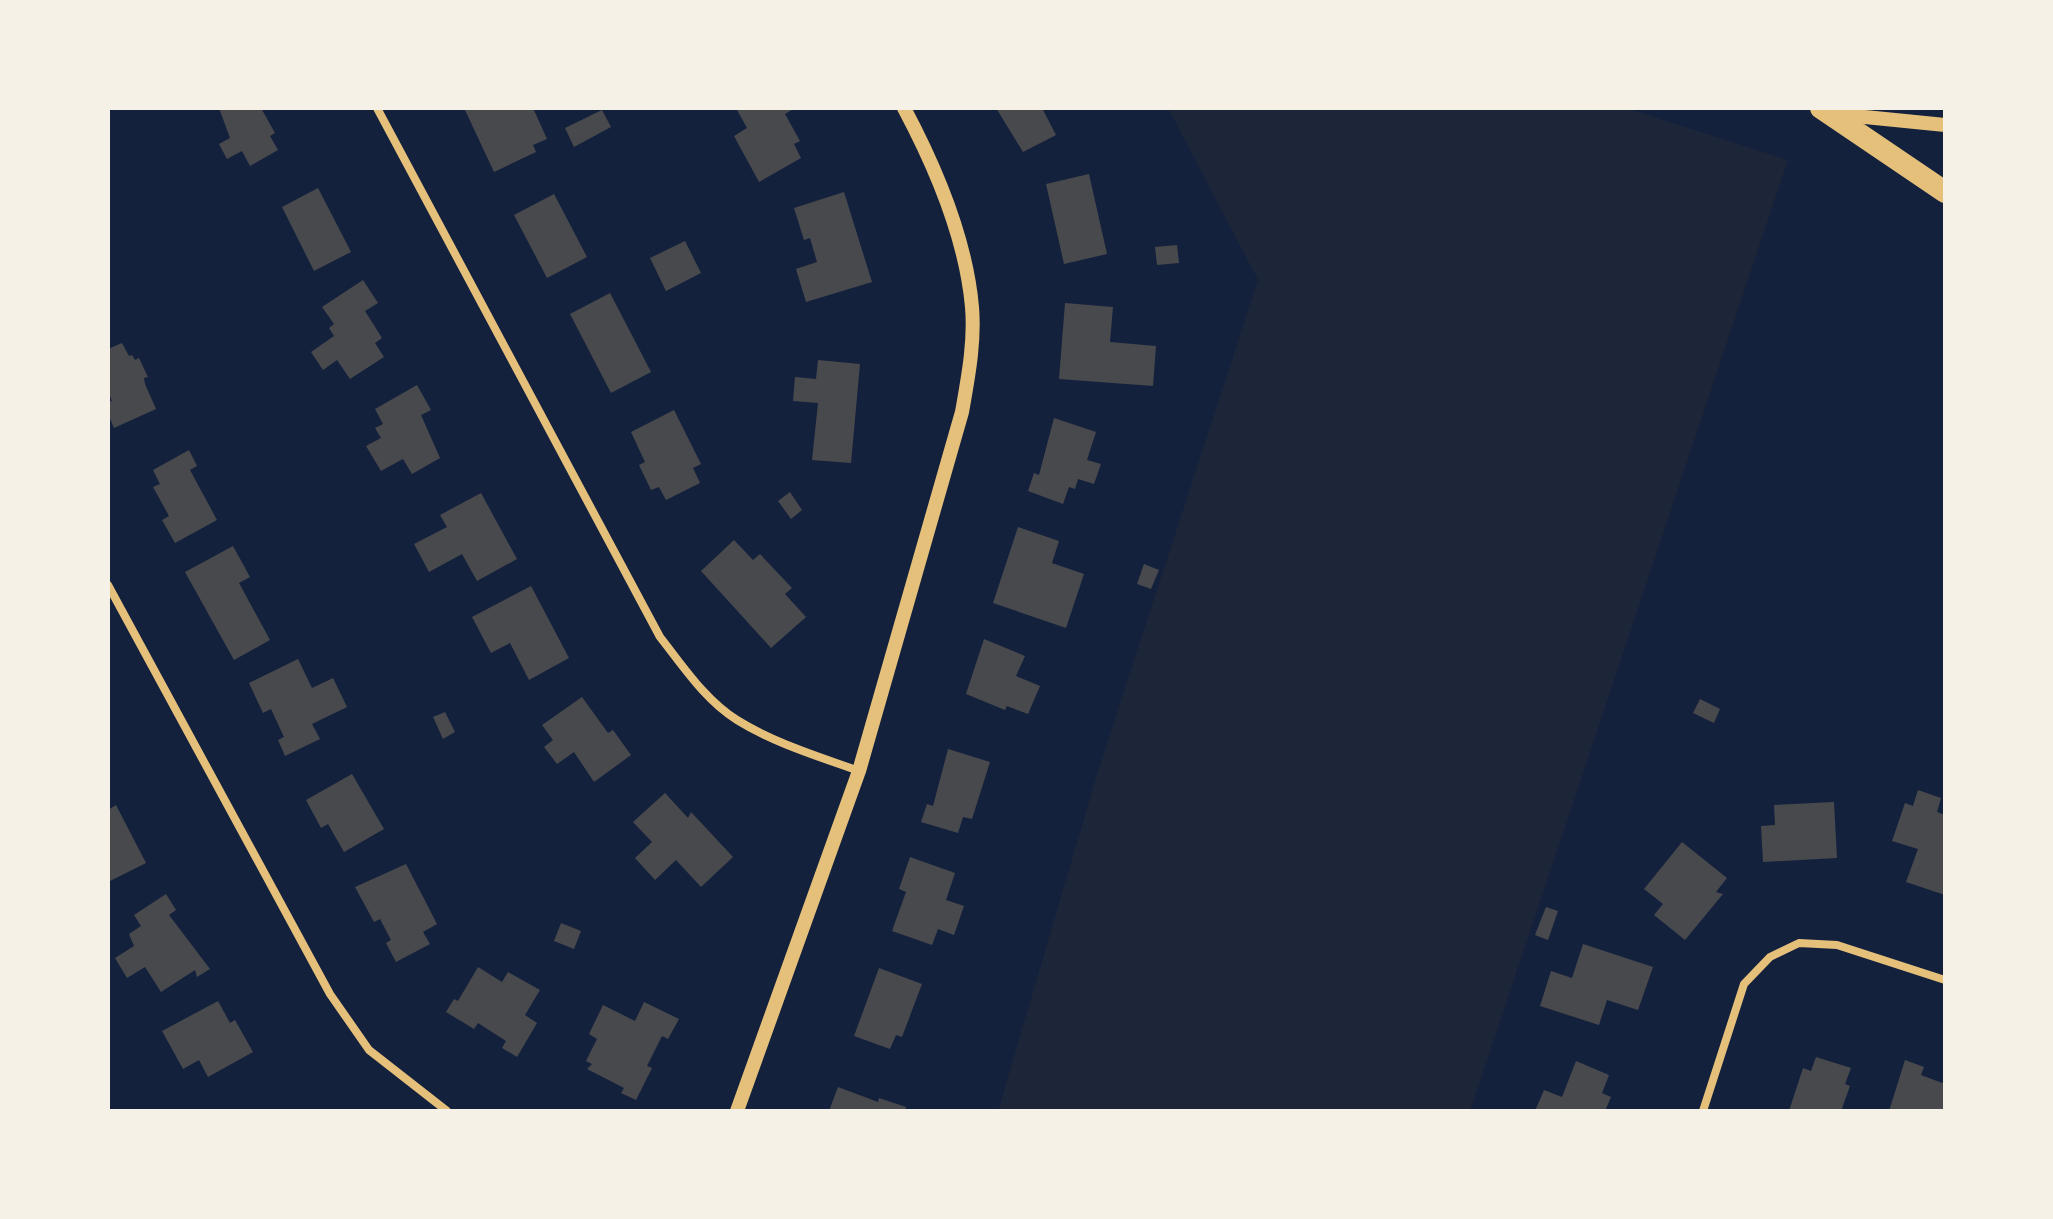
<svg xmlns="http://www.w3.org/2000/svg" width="2053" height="1219" viewBox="0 0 2053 1219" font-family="'Alegreya Sans',sans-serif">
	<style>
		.green { fill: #1d2539 }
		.building { fill: #48494c }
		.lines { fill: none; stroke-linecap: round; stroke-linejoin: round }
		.minor { stroke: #e5c07b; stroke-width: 8 }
		.tertiary { stroke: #e5c07b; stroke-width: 14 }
		.trunk { stroke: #e5c07b; stroke-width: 22 }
	</style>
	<rect width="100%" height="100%" fill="#14213d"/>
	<polygon class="green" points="1168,108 1626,108 1788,160 1470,1111 998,1111 1098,771 1258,280"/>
	<g class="building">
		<polygon points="219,108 261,108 275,133 270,136 278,150 250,166 242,151 227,159 219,144 230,138"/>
		<polygon points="469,108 533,108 547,139 533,145 536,152 494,172 465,110"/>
		<polygon points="741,108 795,108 785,114 800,141 794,144 801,158 759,182 734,136 747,128 737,110"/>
		<polygon points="996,108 1042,108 1056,135 1023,152"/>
		<polygon points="602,110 611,127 574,147 565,128"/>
		<polygon points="1089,174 1107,254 1064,264 1046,184"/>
		<polygon points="318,188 351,252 314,271 282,207"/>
		<polygon points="844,192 872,282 806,302 796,269 817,262 810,238 804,240 794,208"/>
		<polygon points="554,194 587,257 547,278 514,215"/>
		<polygon points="685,241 701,273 666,291 650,258"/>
		<polygon points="1177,245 1179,263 1157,265 1155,247"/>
		<polygon points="363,280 378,303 365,311 382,338 375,343 384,357 350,379 337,360 323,370 311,352 334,336 329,328 334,324 322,307"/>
		<polygon points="610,293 651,372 611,393 570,314"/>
		<polygon points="1065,303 1113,307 1110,342 1156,346 1153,386 1059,379"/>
		<polygon points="122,343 129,356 132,355 135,360 139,358 148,377 144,378 145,384 156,409 114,428 108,414 108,402 112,401 108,392 108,349"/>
		<polygon points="818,360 860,364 851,463 812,460 818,403 793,401 795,377 816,379"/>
		<polygon points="417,385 431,410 421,415 440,458 412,474 403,459 381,471 366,446 381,438 375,428 383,424 375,409"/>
		<polygon points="674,410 701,464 693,468 700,483 666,500 659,487 651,490 639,465 645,462 631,432"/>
		<polygon points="1054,418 1096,432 1087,460 1101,464 1094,484 1078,479 1075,489 1069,487 1063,504 1028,491 1034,473 1039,475"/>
		<polygon points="189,450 197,466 190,470 217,520 175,543 162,520 169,516 153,487 160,484 153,470"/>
		<polygon points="790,492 802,510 791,519 778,501"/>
		<polygon points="481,493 517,559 477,581 462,554 429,572 414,544 447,527 440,515"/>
		<polygon points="1018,527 1059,541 1052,563 1084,574 1066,628 993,603"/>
		<polygon points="734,540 753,560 760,554 792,588 785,594 806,617 771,648 701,571"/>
		<polygon points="233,546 250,577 239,583 270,640 234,660 185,572"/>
		<polygon points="1144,564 1159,570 1151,589 1137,584"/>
		<polygon points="531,586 569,658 529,680 510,643 491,653 472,617"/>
		<polygon points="984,639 1025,656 1016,676 1040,686 1028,714 1007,706 1005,710 966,694"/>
		<polygon points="298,659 312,688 333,678 347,707 312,724 320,739 285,756 278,740 284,737 271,709 263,713 249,683"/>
		<polygon points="582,697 608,733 613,730 631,755 594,782 574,752 557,764 544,747 553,740 542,725"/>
		<polygon points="1700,699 1720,709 1714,723 1693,713"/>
		<polygon points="445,712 455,732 443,739 433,717"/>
		<polygon points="948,749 990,762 972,819 963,817 958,833 921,822 927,804 933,806"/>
		<polygon points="352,774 384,829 344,852 328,824 321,828 306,800"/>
		<polygon points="1918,790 1941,798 1937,812 1945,815 1945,895 1906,882 1918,849 1892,841 1905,803 1913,806"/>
		<polygon points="665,793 688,818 691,812 733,857 701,887 676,860 655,880 635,858 652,842 633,822"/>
		<polygon points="1834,802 1837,858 1763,862 1761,826 1775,825 1774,805"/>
		<polygon points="116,805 146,863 108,882 108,810"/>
		<polygon points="1682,842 1727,878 1716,892 1723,894 1685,940 1654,915 1663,904 1644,889"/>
		<polygon points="910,857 955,873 946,900 964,906 954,935 938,929 932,945 892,931 906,892 899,889"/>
		<polygon points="406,864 437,924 423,932 430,944 396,962 386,943 391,940 380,919 374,922 355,887"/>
		<polygon points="166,894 176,910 169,915 210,969 197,977 195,970 161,992 145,967 127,978 115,958 134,946 129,934 141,926 134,915"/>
		<polygon points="1546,907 1558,911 1548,940 1535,935"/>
		<polygon points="561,923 581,931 574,949 554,941"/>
		<polygon points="1583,944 1653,967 1638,1010 1607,1000 1599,1025 1540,1006 1551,971 1572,978"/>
		<polygon points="478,967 502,982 508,972 540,990 525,1015 537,1023 517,1057 502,1048 506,1041 478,1023 474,1029 446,1012 454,999 458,1001"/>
		<polygon points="879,968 922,984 902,1037 896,1035 890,1049 854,1036"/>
		<polygon points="218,1001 230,1023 235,1020 253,1052 208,1077 199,1060 183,1069 162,1031"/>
		<polygon points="644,1002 679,1019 668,1039 662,1036 647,1066 652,1068 636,1100 621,1093 624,1088 587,1069 592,1064 586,1061 597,1039 589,1034 603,1005 635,1021"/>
		<polygon points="1816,1057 1851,1068 1845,1084 1850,1086 1841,1111 1789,1111 1803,1068 1811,1071"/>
		<polygon points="1905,1060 1924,1067 1921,1075 1945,1084 1945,1111 1889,1111"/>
		<polygon points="1576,1061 1609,1075 1602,1093 1611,1097 1605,1111 1535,1111 1544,1090 1562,1097"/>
		<polygon points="838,1087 878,1102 879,1098 906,1107 905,1111 829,1111"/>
	</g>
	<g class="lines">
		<g class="minor">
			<path d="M377 108 660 637C683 666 705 700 737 720 774 743 817 756 859 771"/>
			<polyline points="108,585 330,994 369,1050 447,1111"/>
			<polyline points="1703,1111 1744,984 1770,957 1799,943 1837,945 1945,980"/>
		</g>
		<g class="tertiary">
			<polyline points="1841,108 1865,117 1945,125"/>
			<path d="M737 1111 859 771 962 412C968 378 975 342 972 307 966 239 936 168 904 108"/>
		</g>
		<polyline class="trunk" points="1821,108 1945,192"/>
	</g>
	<rect width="2053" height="1219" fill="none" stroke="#f6f1e7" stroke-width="220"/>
</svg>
